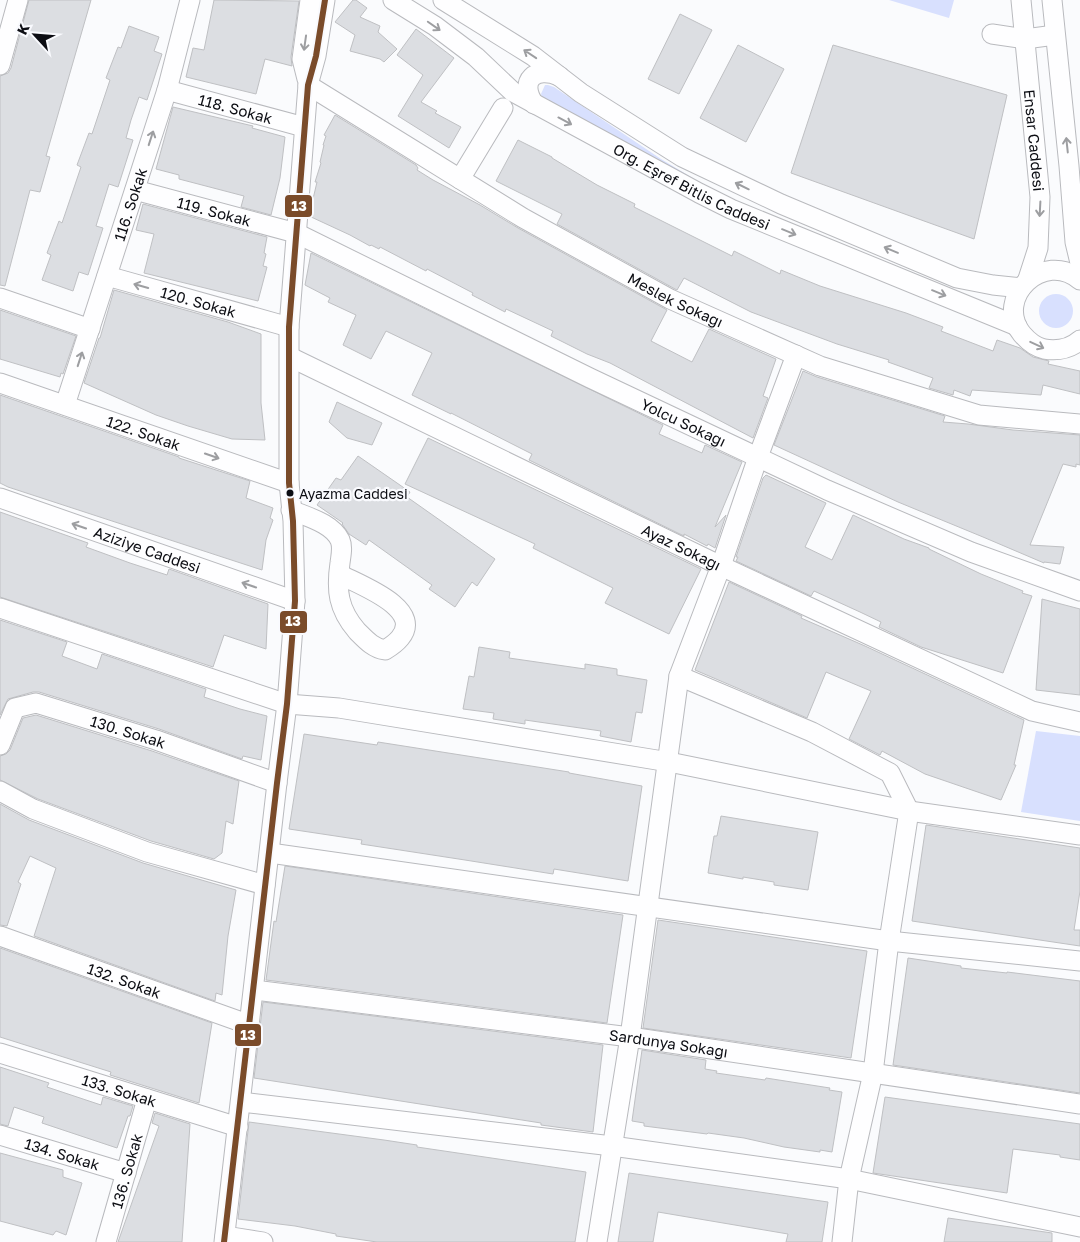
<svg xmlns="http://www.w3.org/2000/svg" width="1080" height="1242" viewBox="0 0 1080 1242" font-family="'Golos Text',sans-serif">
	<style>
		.green { fill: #d8e0fe }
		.building { fill: #dcdee2; stroke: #bfc0c3 }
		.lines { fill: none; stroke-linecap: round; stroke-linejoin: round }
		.minor-casing { stroke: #b9babe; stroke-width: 21 }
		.minor { stroke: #fefeff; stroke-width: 19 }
		.bus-1-casing { stroke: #f9fafe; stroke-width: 10 }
		.bus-1 { stroke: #7a4b2a; stroke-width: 6 }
		.oneway { stroke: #9d9ea1 }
		.bus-dot { fill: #0c0d13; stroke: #f9fafe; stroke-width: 2 }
		.labels { text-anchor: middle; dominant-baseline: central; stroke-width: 4.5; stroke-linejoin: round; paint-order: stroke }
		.bus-label { font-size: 14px; fill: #0c0d13; stroke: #f9fafe; text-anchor: start }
		.street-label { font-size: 15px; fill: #0c0d13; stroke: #f9fafe }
		.line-badge { stroke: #f9fafe; stroke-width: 2 }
		.badge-label { font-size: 14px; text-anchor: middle; font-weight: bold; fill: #fff }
	</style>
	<rect width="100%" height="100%" fill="#fafbfd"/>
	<g class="green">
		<polygon points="889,0 954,0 949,18"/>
		<polygon points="545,85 548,85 554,87 661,159 696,180 543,100 541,94"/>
		<circle cx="1056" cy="311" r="17"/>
		<polygon points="1036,731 1080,736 1080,821 1021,812"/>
	</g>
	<g class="building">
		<polygon points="29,0 91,0 46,156 50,157 40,192 30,190 5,286 0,285 0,76 8,73 11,68"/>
		<polygon points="214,0 299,1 291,57 292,66 265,59 256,94 186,77 193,48 204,50"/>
		<polygon points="353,0 356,0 367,8 360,17 380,26 378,32 397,49 384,62 380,59 350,51 355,35 335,22"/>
		<polygon points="680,14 712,30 679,94 648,79"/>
		<polygon points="129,26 159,37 154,51 162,54 147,100 139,97 131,120 126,138 133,140 118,187 109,184 96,226 103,228 88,275 79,272 73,291 42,280 51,255 47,253 59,221 62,223 81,167 77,165 89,133 92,134 110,80 106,78 118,47 121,48"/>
		<polygon points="416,29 454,58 421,102 437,111 435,113 461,127 449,148 398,116 423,75 397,55"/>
		<polygon points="738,45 784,69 746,142 700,118"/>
		<polygon points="833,45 1007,95 974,239 791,173"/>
		<polygon points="173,107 253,126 252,128 285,137 280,178 271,215 241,207 244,196 179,179 179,175 156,169"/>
		<polygon points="335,115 416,165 418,168 417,170 433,180 480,205 518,228 667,310 651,341 692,362 709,329 776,359 763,396 768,398 753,438 610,363 587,354 551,336 553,331 506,309 505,312 472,295 473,293 427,269 426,271 380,247 379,249 371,245 370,246 350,235 309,216 317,182 315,182 321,163 320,162 324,145 323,145 326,136 324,135"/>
		<polygon points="518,140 552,157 552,158 597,185 635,204 634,207 732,256 734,251 780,274 781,270 820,286 906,313 943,327 941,331 993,351 997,340 1020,348 1033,357 1049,361 1048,364 1080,371 1080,394 1043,385 1041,395 972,390 970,396 954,390 953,395 929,388 933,378 888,362 889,360 837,344 751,312 684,278 677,290 675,289 557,224 562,214 496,181"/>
		<polygon points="143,204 267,237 264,253 266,254 263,266 267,267 258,301 144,273 154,234 136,230"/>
		<polygon points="311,253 663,425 659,434 702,453 705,445 742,462 715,527 726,515 715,548 708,544 707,546 684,534 684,536 529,460 532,454 451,413 451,414 412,395 432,353 386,331 371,359 343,345 356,315 328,302 330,298 305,285"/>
		<polygon points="114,290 228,322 261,334 261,403 265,440 232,439 188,426 156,415 84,383 99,338 100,338"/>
		<polygon points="0,310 76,336 63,374 61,373 60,377 0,359"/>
		<polygon points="803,371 817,377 945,416 943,422 968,424 1013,430 1080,435 1080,465 1076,464 1076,467 1063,464 1030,545 1064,547 1060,564 1044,562 1044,563 983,537 898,502 774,445"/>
		<polygon points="0,395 179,457 179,458 250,481 246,498 273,508 270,518 273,520 266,540 262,570 8,487 0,483"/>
		<polygon points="337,402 382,423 372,445 347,438 329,422"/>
		<polygon points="428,438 701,569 669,634 605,603 613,588 533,548 535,544 405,484"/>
		<polygon points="358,456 410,492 407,497 495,559 477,586 472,582 455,607 429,589 432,585 369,540 366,545 349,534 342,524 343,523 317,505 336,478 341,480"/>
		<polygon points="766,475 826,503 805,547 832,560 853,515 904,539 929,548 929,549 981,574 1023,591 1022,593 1032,596 1003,673 921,647 879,627 881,622 860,612 814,591 811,596 736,561 738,557 736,557 763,478"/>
		<polygon points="0,512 88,543 86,547 130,563 167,575 169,569 268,604 266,649 224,635 213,667 0,597"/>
		<polygon points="729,582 802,616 801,618 865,646 1024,720 1014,765 1016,765 1001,800 925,774 882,751 880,755 849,739 871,691 840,678 826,672 807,718 695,670"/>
		<polygon points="1042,599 1080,609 1080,695 1036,690"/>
		<polygon points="0,620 67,642 62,656 97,669 102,654 206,689 204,697 240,709 267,716 261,760 243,756 242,759 159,729 39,692 33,692 8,699 0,715"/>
		<polygon points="479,647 510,652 509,658 585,669 585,664 617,669 617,675 647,680 642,713 636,712 631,742 600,736 601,731 525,720 525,724 493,719 494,713 463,709 469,676 474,677"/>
		<polygon points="36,715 152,751 239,781 233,824 226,821 222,853 214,859 151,841 38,799 0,780 0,756 6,754 10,750 23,718"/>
		<polygon points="304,734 377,745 378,742 480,758 569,772 569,773 642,786 628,881 554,869 553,874 465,860 361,844 362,840 289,829"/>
		<polygon points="0,804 29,820 143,863 236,890 228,936 222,995 216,993 215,1001 34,936 56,868 30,856 18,882 21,884 7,926 0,925"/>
		<polygon points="721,816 818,832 808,890 774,885 774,882 743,877 743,879 708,873 714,836 717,836"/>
		<polygon points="926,825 1080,848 1080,891 1074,930 1080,930 1080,946 912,921"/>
		<polygon points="285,866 623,915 607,1023 266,980 274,921 276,922"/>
		<polygon points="658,920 867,951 851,1058 643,1028"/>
		<polygon points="0,948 212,1023 199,1103 110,1075 111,1072 0,1037"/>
		<polygon points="908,958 961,966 961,968 1007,973 1007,972 1080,981 1080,1093 893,1065"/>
		<polygon points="263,1002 603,1045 593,1132 541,1125 541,1123 254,1078"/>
		<polygon points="642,1050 706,1060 705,1069 717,1071 716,1073 765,1080 766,1078 830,1088 829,1090 842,1092 832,1152 820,1150 820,1152 784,1147 744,1138 708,1133 707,1134 644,1126 644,1123 632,1121"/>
		<polygon points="0,1067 49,1083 47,1087 101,1105 103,1097 133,1106 130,1116 128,1116 117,1148 42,1123 44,1117 14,1107 8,1126 0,1124"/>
		<polygon points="885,1097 1080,1124 1080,1160 1060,1157 1060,1155 1013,1149 1007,1193 873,1173"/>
		<polygon points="155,1113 190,1124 182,1242 118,1242 159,1126 152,1123"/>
		<polygon points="249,1122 384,1140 417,1145 417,1147 586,1172 575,1242 377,1242 336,1236 336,1234 295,1226 238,1219"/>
		<polygon points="0,1153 63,1170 63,1177 82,1183 66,1235 56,1231 53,1235 0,1221"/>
		<polygon points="629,1173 828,1202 822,1242 786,1242 788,1234 658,1212 653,1242 618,1242"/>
		<polygon points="948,1218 1052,1233 1052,1242 944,1242"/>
	</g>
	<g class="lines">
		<g class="minor-casing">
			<g id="minor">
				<path id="s1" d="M393 0 435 26 476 57 513 92 699 193 731 209 1017 326"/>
				<polyline points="443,0 533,56 581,93 682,157 781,204 957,278 993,285 1021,288"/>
				<path id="s2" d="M1021 0 1040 197 1038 248 1028 279"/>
				<polyline points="1052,0 1069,166 1075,242 1080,263"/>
				<polyline points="992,34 1025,39 1055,35"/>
				<polyline points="0,65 18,0"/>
				<polyline points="307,79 302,59 310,0"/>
				<path id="s3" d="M308 85 523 218 670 299 820 366 979 415 1080 424"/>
				<path id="s4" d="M167 90 304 127"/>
				<path d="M534 104C518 80 536 66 559 76"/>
				<polyline points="460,179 503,108"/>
				<path id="s5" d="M135 190 296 233 590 378 827 490 971 552 1080 591"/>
				<path id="s6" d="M107 276 289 327"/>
				<path d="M1080 280C1044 249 993 298 1022 334 1028 341 1035 347 1044 349 1057 351 1070 349 1080 340"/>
				<polyline points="0,298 90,329"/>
				<path id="s7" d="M290 357 721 566 1032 711 1080 722"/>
				<path id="s8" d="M0 383 289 483"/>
				<path id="s9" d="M65 405 167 90 190 0"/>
				<path id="s10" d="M0 498 295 601"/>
				<path d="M291 510C307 517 332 523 340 540 343 547 341 555 340 563 336 590 338 609 357 631 366 640 373 648 385 650 390 647 396 643 400 638 425 608 357 584 339 574"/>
				<polyline points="0,608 287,704 339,708 669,762 909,811 1080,835"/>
				<polyline points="679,676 812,732 890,773 909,811 889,941 873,1073 849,1179 842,1242"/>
				<path id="s11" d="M0 745 15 708 36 703 156 740 277 783"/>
				<polyline points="0,791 33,809 147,852 265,885"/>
				<polyline points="270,853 889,941 1080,961"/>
				<path id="s12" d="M0 936 250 1025"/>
				<path id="s13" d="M254 990 630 1037 1080 1104"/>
				<path id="s14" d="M0 1053 238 1127"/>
				<polyline points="241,1102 612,1146 849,1179 1080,1227"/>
				<path id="s15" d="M0 1135 126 1173"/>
				<polyline points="225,1236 263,1242"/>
				<path id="s16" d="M106 1242 147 1099"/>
				<polyline points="224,1242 277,783 287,704 295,601 293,521 289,483 289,327 308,85 316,56 325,0"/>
				<polyline points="597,1242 630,1037 679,676 721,566 758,457 796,355"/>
			</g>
		</g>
		<use href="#minor" class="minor"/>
		<g class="bus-1-casing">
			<polyline id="bus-1" points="224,1242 277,783 287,704 295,601 293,521 289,483 289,327 308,85 316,56 325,0"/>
		</g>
		<use href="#bus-1" class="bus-1"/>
	</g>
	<defs><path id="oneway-shaft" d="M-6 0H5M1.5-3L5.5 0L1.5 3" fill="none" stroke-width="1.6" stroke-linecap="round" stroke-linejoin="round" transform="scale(1.25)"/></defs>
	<g class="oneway">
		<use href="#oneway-shaft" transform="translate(434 26) rotate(35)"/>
		<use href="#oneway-shaft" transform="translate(305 43) rotate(98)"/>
		<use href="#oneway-shaft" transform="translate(530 54) rotate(-146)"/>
		<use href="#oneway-shaft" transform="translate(565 121) rotate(28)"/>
		<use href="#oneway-shaft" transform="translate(151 138) rotate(-72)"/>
		<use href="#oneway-shaft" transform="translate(1067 145) rotate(-96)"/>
		<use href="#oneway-shaft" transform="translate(742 186) rotate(-154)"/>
		<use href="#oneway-shaft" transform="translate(1040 209) rotate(93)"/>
		<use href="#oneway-shaft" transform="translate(789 232) rotate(22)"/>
		<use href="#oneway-shaft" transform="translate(891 250) rotate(-157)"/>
		<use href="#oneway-shaft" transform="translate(141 286) rotate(-164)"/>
		<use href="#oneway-shaft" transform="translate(939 293) rotate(22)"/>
		<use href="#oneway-shaft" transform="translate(1037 345) rotate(25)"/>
		<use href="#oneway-shaft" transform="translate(80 359) rotate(-72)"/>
		<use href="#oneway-shaft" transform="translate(212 456) rotate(19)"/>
		<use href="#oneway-shaft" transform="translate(79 526) rotate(-161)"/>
		<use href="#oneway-shaft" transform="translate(249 585) rotate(-161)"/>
	</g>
	<circle class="bus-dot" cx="290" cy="493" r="4.5"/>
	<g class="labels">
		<g class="bus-label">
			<text x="299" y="493">Ayazma Caddesi</text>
		</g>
		<g class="street-label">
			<text stroke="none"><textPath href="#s4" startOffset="71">118. Sokak</textPath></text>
			<text stroke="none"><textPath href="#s2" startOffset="141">Ensar Caddesi</textPath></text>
			<text stroke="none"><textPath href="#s1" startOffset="354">Org. Eşref Bitlis Caddesi</textPath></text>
			<text stroke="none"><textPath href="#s9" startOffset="211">116. Sokak</textPath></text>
			<text stroke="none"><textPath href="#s5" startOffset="82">119. Sokak</textPath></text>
			<text stroke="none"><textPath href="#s3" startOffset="426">Meslek Sokağı</textPath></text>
			<text stroke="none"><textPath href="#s6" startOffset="95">120. Sokak</textPath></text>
			<text stroke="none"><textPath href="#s5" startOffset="598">Yolcu Sokağı</textPath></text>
			<text stroke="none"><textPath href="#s8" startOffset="152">122. Sokak</textPath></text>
			<text stroke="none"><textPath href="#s7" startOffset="435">Ayaz Sokağı</textPath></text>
			<text stroke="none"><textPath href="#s10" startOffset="156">Aziziye Caddesi</textPath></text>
			<text stroke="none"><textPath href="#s11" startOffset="158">130. Sokak</textPath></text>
			<text stroke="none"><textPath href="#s12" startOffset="132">132. Sokak</textPath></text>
			<text stroke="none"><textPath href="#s13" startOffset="418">Sardunya Sokağı</textPath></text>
			<text stroke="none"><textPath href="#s14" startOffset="125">133. Sokak</textPath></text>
			<text stroke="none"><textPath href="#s15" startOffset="65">134. Sokak</textPath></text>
			<text stroke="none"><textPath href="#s16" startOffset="74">136. Sokak</textPath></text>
		</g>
	</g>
	<g class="line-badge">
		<rect x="284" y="194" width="29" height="24" rx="5" fill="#7a4b2a"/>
		<rect x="279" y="610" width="29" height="24" rx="5" fill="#7a4b2a"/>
		<rect x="234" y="1023" width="28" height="24" rx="5" fill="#7a4b2a"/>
	</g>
	<g class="badge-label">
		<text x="299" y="211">13</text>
		<text x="293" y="626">13</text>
		<text x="248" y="1040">13</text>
	</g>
	<g transform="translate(35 35) rotate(296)" stroke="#f9fafe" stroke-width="4" paint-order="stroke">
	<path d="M0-4L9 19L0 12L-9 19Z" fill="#0c0d13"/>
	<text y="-8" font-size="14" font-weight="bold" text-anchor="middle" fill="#0c0d13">K</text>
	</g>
</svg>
